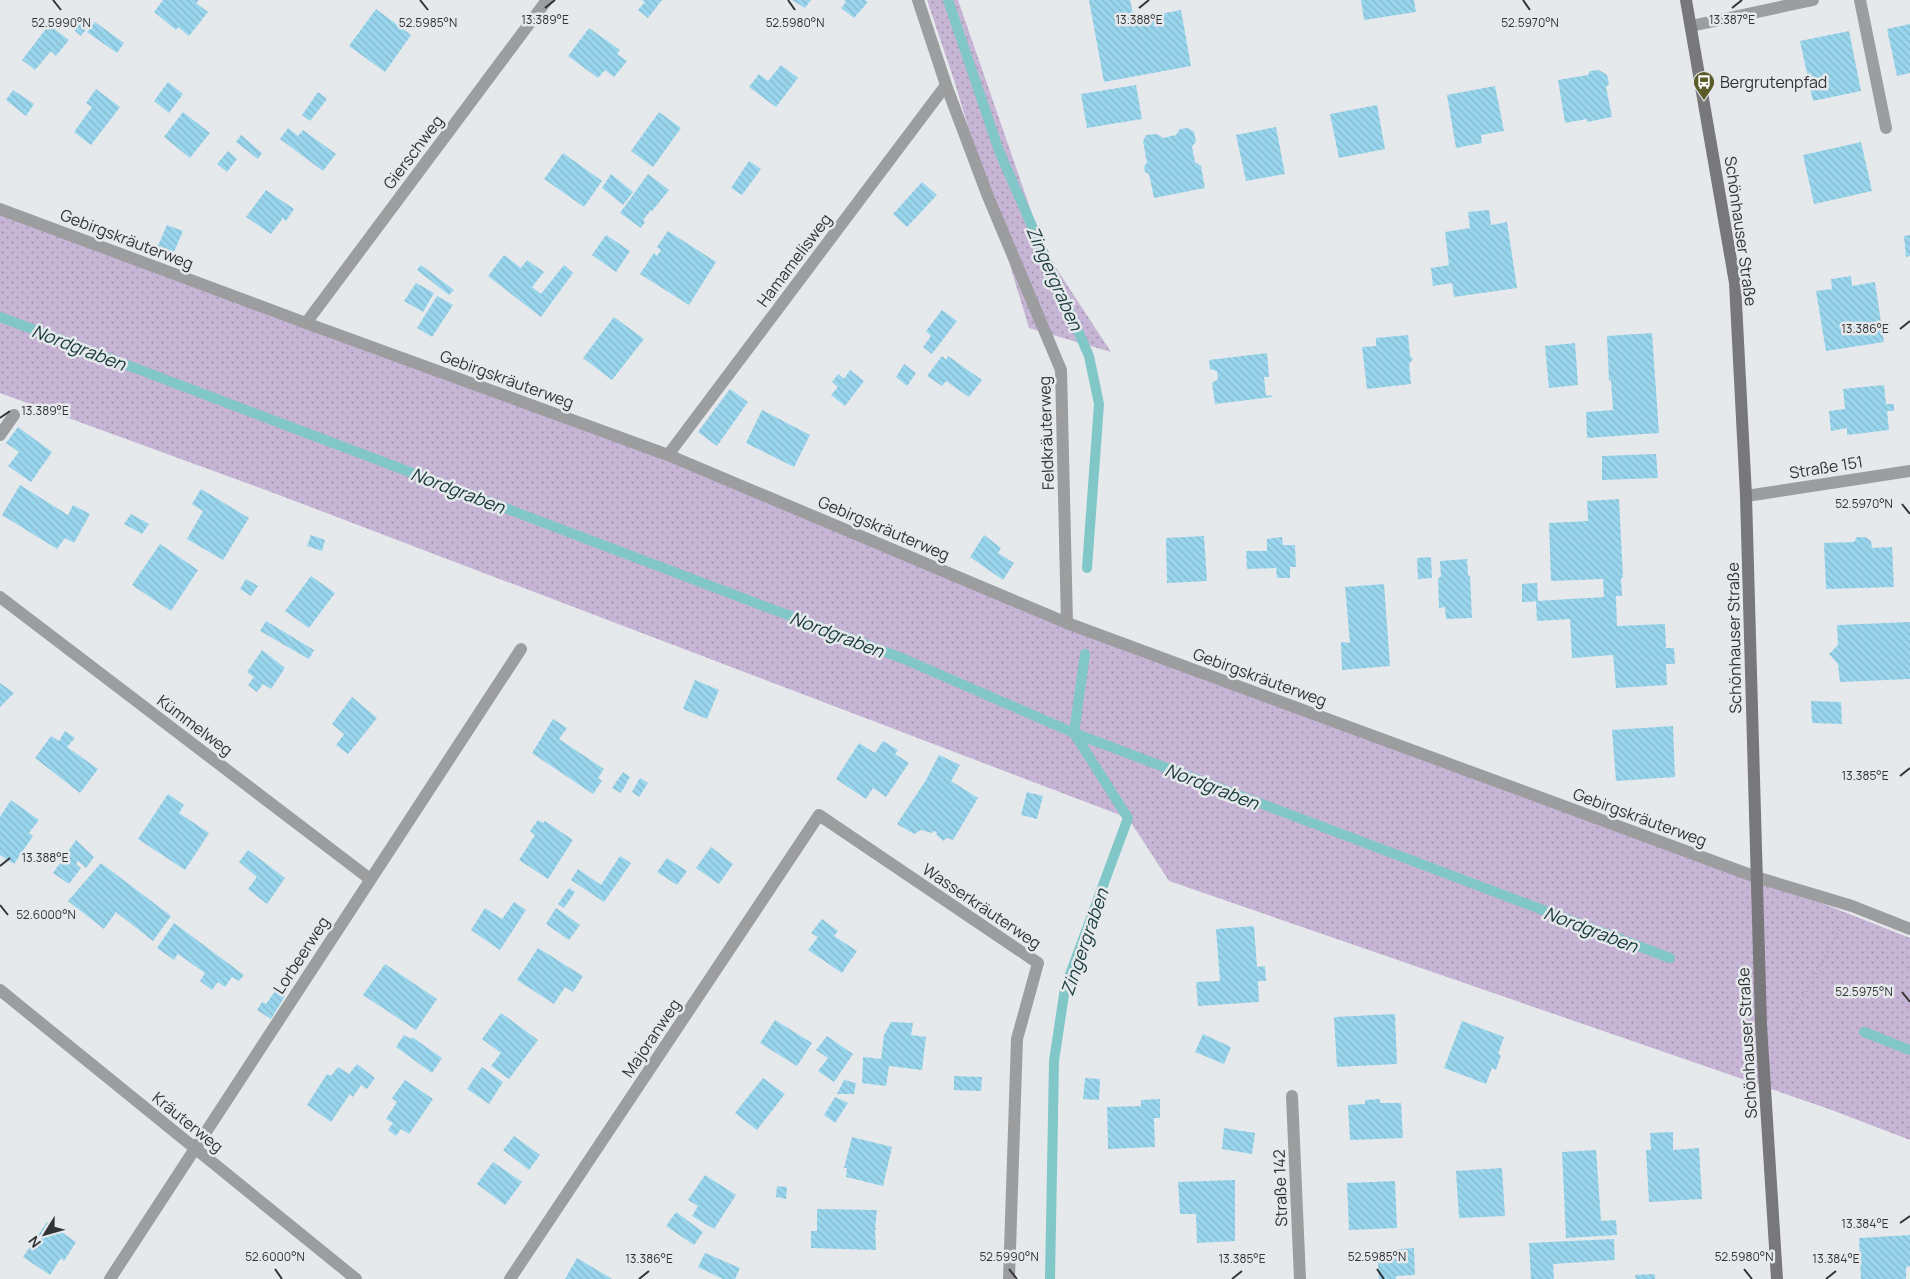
<svg xmlns="http://www.w3.org/2000/svg" width="1910" height="1279" viewBox="0 0 1910 1279" font-family="Manrope,sans-serif">
	<style>
		.grass { fill: url(#grass-dots) }
		.lines { fill: none; stroke-linecap: round; stroke-linejoin: round }
		.stream { stroke: #81c7c7; stroke-width: 10 }
		.building { fill: url(#building-back-hatch) }
		.path { stroke: #acaeb1; stroke-width: 3; stroke-dasharray: 1 4; stroke-linecap: butt }
		.lane { stroke: #9c9d9e; stroke-width: 12 }
		.street { stroke: #9c9d9e; stroke-width: 12 }
		.secondary { stroke: #78787b; stroke-width: 12 }
		.ticks { fill: none; stroke: #323335; stroke-width: 2 }
		.labels { text-anchor: middle; dominant-baseline: central; stroke-width: 5; stroke-linejoin: round; paint-order: stroke }
		.poi-label { font-size: 16px; fill: #323335; stroke: #e6e9ec; text-anchor: start }
		.street-label { font-size: 16px; fill: #323335; stroke: #e6e9ec }
		.water-label { font-size: 18px; font-style: italic; fill: #183b3b; stroke: #e6e9ec }
		.ticks-label { font-size: 12px; text-anchor: middle; fill: #323335; stroke: #e6e9ec; stroke-width: 5; stroke-linejoin: round; paint-order: stroke }
	</style>
	<defs>
		<pattern id="grass-dots" width="8" height="8" patternUnits="userSpaceOnUse" patternTransform="scale(1.25)"><rect width="8" height="8" fill="#c7b5d6"/><path d="M2 2h.1M6 6h.1" fill="none" stroke="#a294ae" stroke-width="1.8" stroke-linecap="round"/></pattern>
		<pattern id="building-back-hatch" width="6" height="6" patternUnits="userSpaceOnUse" patternTransform="scale(1.25)"><rect width="6" height="6" fill="#99d6ed"/><path d="M-1 5l2 2M0 0l6 6M5-1l2 2" fill="none" stroke="#84b8cc"/></pattern>
	</defs>
	<rect width="100%" height="100%" fill="#e6e9ec"/>
	<g class="grass">
		<polygon points="927,0 958,0 1045,251 1111,352 1029,328 954,80"/>
		<polygon points="0,209 668,455 1067,623 1756,877 1910,938 1910,1140 1829,1109 1169,881 1128,818 279,495 0,393"/>
	</g>
	<g class="lines">
		<g class="stream">
			<polyline points="948,0 999,151 1089,356 1099,404 1087,568"/>
			<polyline points="0,317 904,659 1074,733 1670,958"/>
			<polyline points="1864,1032 1910,1050"/>
			<polyline points="1050,1279 1054,1061 1065,988 1128,818 1074,733 1085,654"/>
		</g>
	</g>
	<g class="building">
		<polygon points="163,0 199,0 196,3 208,12 189,36 178,27 176,30 154,12"/>
		<polygon points="642,0 662,0 648,18 638,10 645,2"/>
		<polygon points="792,0 811,0 805,8"/>
		<polygon points="844,0 865,0 868,2 854,18 841,8 846,2"/>
		<polygon points="1089,0 1130,0 1134,19 1181,10 1191,66 1104,82"/>
		<polygon points="1361,0 1414,0 1416,12 1364,20"/>
		<polygon points="376,9 411,35 385,72 349,46"/>
		<polygon points="77,15 90,24 81,36 75,31 77,26 71,22"/>
		<polygon points="95,22 124,43 117,53 87,32"/>
		<polygon points="1910,24 1910,73 1897,76 1887,29"/>
		<polygon points="49,25 69,40 56,56 51,51 35,70 22,60"/>
		<polygon points="589,28 620,50 617,54 627,61 614,77 605,70 598,78 568,56"/>
		<polygon points="1849,31 1861,91 1813,101 1800,41"/>
		<polygon points="781,65 798,78 776,107 749,87 759,74 768,81"/>
		<polygon points="1599,70 1607,75 1609,84 1606,87 1612,117 1587,122 1587,119 1565,123 1558,80 1588,75 1590,71"/>
		<polygon points="168,82 183,94 169,113 154,101"/>
		<polygon points="1136,85 1142,119 1087,128 1081,94"/>
		<polygon points="1495,86 1504,131 1481,135 1482,143 1456,148 1447,95"/>
		<polygon points="96,89 120,107 91,145 74,132 92,107 86,103"/>
		<polygon points="13,90 34,104 26,116 6,100"/>
		<polygon points="318,92 327,99 310,121 302,115"/>
		<polygon points="1377,105 1385,149 1339,158 1330,114"/>
		<polygon points="183,112 210,133 190,158 164,137"/>
		<polygon points="659,112 681,128 653,167 631,151"/>
		<polygon points="1276,127 1285,174 1246,181 1236,135"/>
		<polygon points="288,128 298,136 303,130 336,154 323,171 280,139"/>
		<polygon points="1188,128 1194,132 1196,141 1192,147 1195,162 1201,166 1205,188 1154,198 1149,174 1145,172 1144,166 1147,163 1143,141 1146,135 1157,134 1163,138 1176,135 1180,129"/>
		<polygon points="241,135 262,153 258,159 236,142"/>
		<polygon points="1861,142 1872,191 1814,204 1803,155"/>
		<polygon points="228,151 237,159 227,172 217,164"/>
		<polygon points="563,153 602,181 584,207 544,179"/>
		<polygon points="749,161 761,169 742,195 731,188"/>
		<polygon points="611,174 633,192 623,205 602,188"/>
		<polygon points="648,174 669,190 652,211 651,210 643,220 645,222 641,228 620,213"/>
		<polygon points="922,182 937,195 907,227 893,214"/>
		<polygon points="266,190 294,209 286,221 283,218 271,234 246,217"/>
		<polygon points="1489,210 1491,225 1507,222 1517,288 1454,297 1452,283 1433,286 1431,268 1449,265 1445,232 1470,228 1468,212"/>
		<polygon points="167,225 183,231 173,254 157,248"/>
		<polygon points="668,231 716,262 689,305 640,274 654,253 657,256 661,250 657,247"/>
		<polygon points="606,235 630,251 616,272 592,255"/>
		<polygon points="1910,235 1910,256 1906,257 1904,236"/>
		<polygon points="504,255 521,268 527,260 544,272 532,287 541,294 564,265 573,273 541,317 488,276"/>
		<polygon points="421,265 454,290 449,295 417,270"/>
		<polygon points="1851,276 1852,286 1875,282 1884,342 1826,351 1816,291 1832,289 1831,279"/>
		<polygon points="416,283 434,293 423,312 404,301"/>
		<polygon points="437,296 453,305 432,337 417,328"/>
		<polygon points="942,310 957,321 932,354 923,347 931,336 926,331"/>
		<polygon points="614,317 644,339 612,380 583,358"/>
		<polygon points="1652,333 1659,433 1587,438 1586,412 1613,410 1611,380 1609,381 1607,336"/>
		<polygon points="1408,335 1410,356 1413,359 1409,364 1411,384 1367,389 1362,347 1376,346 1376,338"/>
		<polygon points="1575,343 1578,385 1549,388 1545,346"/>
		<polygon points="1267,353 1269,377 1264,377 1266,396 1271,395 1272,397 1215,404 1212,383 1218,379 1217,371 1210,369 1209,360"/>
		<polygon points="942,356 946,360 948,356 982,380 969,397 946,381 942,386 927,376"/>
		<polygon points="904,364 916,373 907,386 896,377"/>
		<polygon points="850,370 864,381 845,406 831,395 838,387 832,382 838,374 844,379"/>
		<polygon points="1884,385 1886,404 1894,404 1894,411 1887,411 1889,430 1847,435 1847,428 1831,431 1829,411 1845,409 1843,389"/>
		<polygon points="730,389 748,402 717,446 698,432"/>
		<polygon points="762,410 810,435 794,467 746,443"/>
		<polygon points="18,427 52,452 31,482 8,466 19,452 6,443"/>
		<polygon points="1656,454 1658,478 1602,480 1602,456"/>
		<polygon points="20,485 68,515 73,505 90,514 74,543 65,538 57,549 2,515"/>
		<polygon points="201,489 249,518 223,560 187,539 203,511 192,504"/>
		<polygon points="1619,499 1623,578 1621,578 1622,596 1616,596 1617,626 1665,624 1666,648 1674,648 1675,664 1666,664 1667,685 1616,688 1613,655 1572,658 1570,619 1537,621 1536,601 1604,597 1603,579 1551,581 1549,523 1588,521 1587,501"/>
		<polygon points="131,514 149,524 142,534 124,524"/>
		<polygon points="311,535 325,540 322,551 307,546"/>
		<polygon points="984,535 1001,548 998,553 1014,563 1003,580 970,557"/>
		<polygon points="1204,536 1207,581 1167,583 1166,538"/>
		<polygon points="1282,537 1283,545 1295,545 1296,567 1290,567 1290,578 1277,578 1276,568 1247,569 1246,551 1267,551 1267,539"/>
		<polygon points="1857,537 1865,537 1871,541 1872,548 1892,547 1894,587 1826,589 1824,543 1854,542"/>
		<polygon points="160,544 198,570 171,611 132,585"/>
		<polygon points="1431,557 1432,578 1418,579 1417,558"/>
		<polygon points="1467,559 1468,576 1470,575 1472,618 1446,619 1445,607 1439,608 1438,578 1441,577 1440,561"/>
		<polygon points="311,576 335,593 309,628 285,611"/>
		<polygon points="246,579 258,586 251,596 240,589"/>
		<polygon points="1537,583 1538,601 1522,602 1522,584"/>
		<polygon points="1384,584 1390,666 1342,670 1341,642 1350,643 1345,587"/>
		<polygon points="266,621 314,650 309,659 260,631"/>
		<polygon points="1910,622 1910,679 1840,682 1838,664 1829,654 1838,645 1837,625"/>
		<polygon points="262,650 285,668 271,689 263,684 257,692 248,685 254,677 247,672"/>
		<polygon points="695,680 719,690 707,719 683,709"/>
		<polygon points="0,683 14,693 0,707"/>
		<polygon points="352,697 377,718 348,754 336,745 344,734 332,724"/>
		<polygon points="1811,701 1841,702 1842,724 1812,723"/>
		<polygon points="553,719 567,728 559,739 604,769 598,778 602,781 593,794 532,753"/>
		<polygon points="1673,726 1675,777 1616,781 1612,730"/>
		<polygon points="65,731 75,738 67,747 98,769 80,793 35,758 51,736 59,741"/>
		<polygon points="883,741 898,750 895,754 909,763 886,797 873,788 866,799 836,779 859,743 875,753"/>
		<polygon points="939,755 960,765 951,781 978,798 953,840 947,838 943,841 936,834 937,832 934,831 932,833 921,830 914,834 897,824 926,780"/>
		<polygon points="623,772 630,777 621,793 612,788"/>
		<polygon points="640,778 648,783 639,797 632,792"/>
		<polygon points="1027,792 1043,796 1037,819 1021,815"/>
		<polygon points="168,794 184,805 179,813 209,833 185,870 138,839"/>
		<polygon points="11,800 39,820 29,833 33,836 14,864 0,855 0,817"/>
		<polygon points="538,820 543,823 545,821 573,840 548,879 519,860 535,835 530,831"/>
		<polygon points="76,840 94,857 86,868 78,861 76,864 81,868 69,884 53,873"/>
		<polygon points="711,847 733,864 719,884 696,868"/>
		<polygon points="248,850 285,878 267,904 248,889 257,877 239,862"/>
		<polygon points="620,856 631,863 604,902 571,880 578,869 601,885"/>
		<polygon points="667,858 687,871 677,885 657,872"/>
		<polygon points="101,863 171,916 153,941 116,912 104,929 68,901"/>
		<polygon points="569,888 575,892 564,908 558,904"/>
		<polygon points="514,902 526,910 500,950 471,930 485,908 502,919"/>
		<polygon points="556,908 580,925 569,940 546,924"/>
		<polygon points="822,919 838,931 834,936 857,951 842,973 808,950 818,937 811,933"/>
		<polygon points="174,923 244,975 239,981 232,977 225,987 218,982 212,990 200,981 205,973 178,954 174,960 157,948"/>
		<polygon points="1254,926 1257,967 1265,966 1266,981 1258,981 1259,1002 1198,1006 1196,982 1220,981 1216,929"/>
		<polygon points="538,948 583,976 573,992 565,987 554,1004 517,980"/>
		<polygon points="385,964 437,999 416,1030 363,995"/>
		<polygon points="276,990 285,996 271,1019 257,1010 262,1002 266,1004"/>
		<polygon points="501,1013 538,1040 509,1079 491,1066 501,1053 482,1039"/>
		<polygon points="1395,1014 1397,1064 1337,1067 1334,1017"/>
		<polygon points="775,1020 812,1043 797,1066 760,1043"/>
		<polygon points="1462,1021 1504,1037 1498,1054 1501,1055 1496,1070 1492,1068 1486,1084 1444,1068"/>
		<polygon points="891,1022 913,1023 911,1035 926,1037 922,1070 889,1066 886,1086 862,1083 863,1057 881,1059 884,1035"/>
		<polygon points="1203,1034 1231,1047 1224,1064 1195,1052"/>
		<polygon points="404,1035 411,1039 412,1037 442,1058 432,1073 396,1047"/>
		<polygon points="827,1036 853,1054 834,1082 818,1071 828,1058 816,1050"/>
		<polygon points="357,1064 375,1078 367,1089 361,1085 353,1097 350,1094 331,1122 307,1105 327,1074 331,1076 338,1067 349,1074"/>
		<polygon points="482,1067 503,1082 489,1104 467,1089"/>
		<polygon points="954,1076 982,1077 981,1091 954,1090"/>
		<polygon points="763,1078 785,1094 757,1130 735,1113"/>
		<polygon points="1085,1078 1100,1079 1099,1100 1083,1099"/>
		<polygon points="405,1080 433,1099 409,1134 401,1129 396,1136 388,1130 393,1123 386,1119 397,1102 392,1098"/>
		<polygon points="844,1080 856,1083 854,1094 837,1094"/>
		<polygon points="835,1097 848,1103 835,1123 824,1115"/>
		<polygon points="1160,1099 1160,1118 1154,1118 1155,1147 1108,1149 1107,1107 1141,1106 1141,1100"/>
		<polygon points="1380,1099 1380,1103 1401,1103 1403,1138 1350,1140 1348,1105 1365,1104 1365,1100"/>
		<polygon points="1224,1128 1255,1133 1252,1154 1222,1149"/>
		<polygon points="1673,1132 1673,1150 1699,1148 1702,1199 1649,1202 1646,1150 1651,1150 1650,1133"/>
		<polygon points="514,1136 540,1155 529,1170 503,1150"/>
		<polygon points="852,1137 892,1147 883,1186 846,1177 847,1168 844,1168"/>
		<polygon points="1596,1150 1601,1221 1616,1220 1617,1235 1566,1238 1562,1152"/>
		<polygon points="493,1162 522,1182 505,1205 477,1184"/>
		<polygon points="1502,1168 1505,1216 1459,1218 1456,1171"/>
		<polygon points="705,1175 736,1195 714,1229 692,1216 698,1206 688,1200"/>
		<polygon points="1235,1180 1235,1241 1197,1243 1196,1214 1180,1214 1178,1182"/>
		<polygon points="1395,1181 1397,1228 1349,1230 1347,1183"/>
		<polygon points="777,1186 787,1187 786,1199 776,1197"/>
		<polygon points="817,1209 877,1210 875,1228 877,1228 875,1230 876,1250 811,1248 811,1231 817,1231"/>
		<polygon points="676,1212 703,1232 694,1245 666,1226"/>
		<polygon points="47,1222 76,1242 64,1261 61,1258 50,1275 23,1257"/>
		<polygon points="1910,1235 1910,1266 1906,1267 1906,1279 1861,1279 1859,1238"/>
		<polygon points="1614,1239 1615,1260 1553,1264 1554,1279 1531,1279 1529,1243"/>
		<polygon points="1414,1248 1415,1275 1396,1276 1396,1279 1379,1279 1378,1261 1387,1260 1387,1250"/>
		<polygon points="705,1253 740,1268 735,1279 723,1279 698,1267"/>
		<polygon points="577,1258 612,1279 565,1279"/>
		<polygon points="1655,1274 1655,1279 1636,1279 1635,1275"/>
	</g>
	<g class="lines">
		<polyline class="path" points="1787,1027 1841,927"/>
		<g class="lane">
			<polyline points="918,0 946,85 987,194 1061,370 1067,623"/>
			<polyline points="1860,0 1886,128"/>
			<polyline points="0,209 306,323 668,455 1067,623 1756,877"/>
			<polyline points="306,323 547,0"/>
			<polyline points="0,435 14,415"/>
			<polyline points="668,455 946,85"/>
			<polyline points="0,597 370,879"/>
			<polyline points="0,990 356,1279"/>
			<polyline points="110,1279 521,649"/>
			<polyline points="510,1279 819,815 1038,963 1017,1039 1009,1279"/>
		</g>
		<g class="street">
			<polyline points="1691,26 1813,0"/>
			<polyline points="1746,496 1910,471"/>
			<polyline points="1756,877 1852,906 1910,929"/>
			<polyline points="1292,1096 1300,1279"/>
		</g>
		<polyline class="secondary" points="1686,0 1735,283 1746,496 1761,1025 1777,1279"/>
	</g>
	<path class="ticks" d="M53 0 61 10M420 0 428 10M788 0 795 10M1523 0 1530 10M545 8 555 0M1139 8 1149 0M1732 8 1742 0M1900 329 1910 321M0 418 10 411M1902 504 1910 514M1900 776 1910 768M0 866 10 858M0 905 8 915M1902 992 1910 1002M1900 1223 1910 1216M275 1269 282 1279M1009 1269 1017 1279M1377 1269 1384 1279M1744 1269 1752 1279M639 1279 649 1271M1232 1279 1242 1271M1826 1279 1836 1271"/>
	<defs>
		<g id="bus-pin" transform="scale(1.125)"><path d="M0 17L-7.5 6A9.5 9.5 0 1 1 7.5 6Z" fill="#5a5b29" stroke="#e6e9ec"/><path d="M-5-6H5V4H4V6H2V4H-2V6H-4V4H-5ZM-3.5-4V0h7V-4ZM-3.5 1.2v1.5H-2V1.2ZM2 1.2v1.5H3.5V1.2Z" fill="#fff"/></g>
	</defs>
	<g fill-rule="evenodd">
		<use href="#bus-pin" x="1704" y="82"/>
	</g>
	<g class="labels">
		<g class="poi-label">
			<text x="1720" y="82">Bergrutenpfad</text>
		</g>
		<g class="street-label">
			<text transform="translate(413 152) rotate(-53)">Gierschweg</text>
			<text transform="translate(1741 231) rotate(82)">Schönhauser Straße</text>
			<text transform="translate(127 239) rotate(21)">Gebirgskräuterweg</text>
			<text transform="translate(794 260) rotate(-53)">Hamamelisweg</text>
			<text transform="translate(507 379) rotate(20)">Gebirgskräuterweg</text>
			<text transform="translate(1046 433) rotate(-92)">Feldkräuterweg</text>
			<text transform="translate(1826 467) rotate(-9)">Straße 151</text>
			<text transform="translate(884 528) rotate(23)">Gebirgskräuterweg</text>
			<text transform="translate(1734 638) rotate(-91)">Schönhauser Straße</text>
			<text transform="translate(1260 677) rotate(20)">Gebirgskräuterweg</text>
			<text transform="translate(195 725) rotate(37)">Kümmelweg</text>
			<text transform="translate(1640 817) rotate(20)">Gebirgskräuterweg</text>
			<text transform="translate(982 906) rotate(34)">Wasserkräuterweg</text>
			<text transform="translate(301 955) rotate(-57)">Lorbeerweg</text>
			<text transform="translate(651 1038) rotate(-56)">Majoranweg</text>
			<text transform="translate(1747 1043) rotate(-93)">Schönhauser Straße</text>
			<text transform="translate(188 1122) rotate(39)">Kräuterweg</text>
			<text transform="translate(1280 1188) rotate(-92)">Straße 142</text>
		</g>
		<g class="water-label">
			<text transform="translate(1055 278) rotate(66)">Zingergraben</text>
			<text transform="translate(79 347) rotate(21)">Nordgraben</text>
			<text transform="translate(458 490) rotate(21)">Nordgraben</text>
			<text transform="translate(837 634) rotate(21)">Nordgraben</text>
			<text transform="translate(1212 786) rotate(21)">Nordgraben</text>
			<text transform="translate(1591 929) rotate(21)">Nordgraben</text>
			<text transform="translate(1084 942) rotate(-71)">Zingergraben</text>
		</g>
	</g>
	<g class="ticks-label">
		<text x="545" y="24">13.389°E</text>
		<text x="1139" y="24">13.388°E</text>
		<text x="1732" y="24">13.387°E</text>
		<text x="61" y="27">52.5990°N</text>
		<text x="428" y="27">52.5985°N</text>
		<text x="795" y="27">52.5980°N</text>
		<text x="1530" y="27">52.5970°N</text>
		<text x="1865" y="333">13.386°E</text>
		<text x="45" y="415">13.389°E</text>
		<text x="1864" y="508">52.5970°N</text>
		<text x="1865" y="780">13.385°E</text>
		<text x="45" y="862">13.388°E</text>
		<text x="46" y="919">52.6000°N</text>
		<text x="1864" y="996">52.5975°N</text>
		<text x="1865" y="1228">13.384°E</text>
		<text x="275" y="1261">52.6000°N</text>
		<text x="1009" y="1261">52.5990°N</text>
		<text x="1377" y="1261">52.5985°N</text>
		<text x="1744" y="1261">52.5980°N</text>
		<text x="649" y="1263">13.386°E</text>
		<text x="1242" y="1263">13.385°E</text>
		<text x="1836" y="1263">13.384°E</text>
	</g>
	<g transform="translate(45 1234) rotate(233)" stroke="#e6e9ec" stroke-width="4" paint-order="stroke">
	<path d="M0-4L9 19L0 12L-9 19Z" fill="#323335"/>
	<text y="-8" font-size="14" font-weight="bold" text-anchor="middle" fill="#323335">N</text>
	</g>
</svg>
